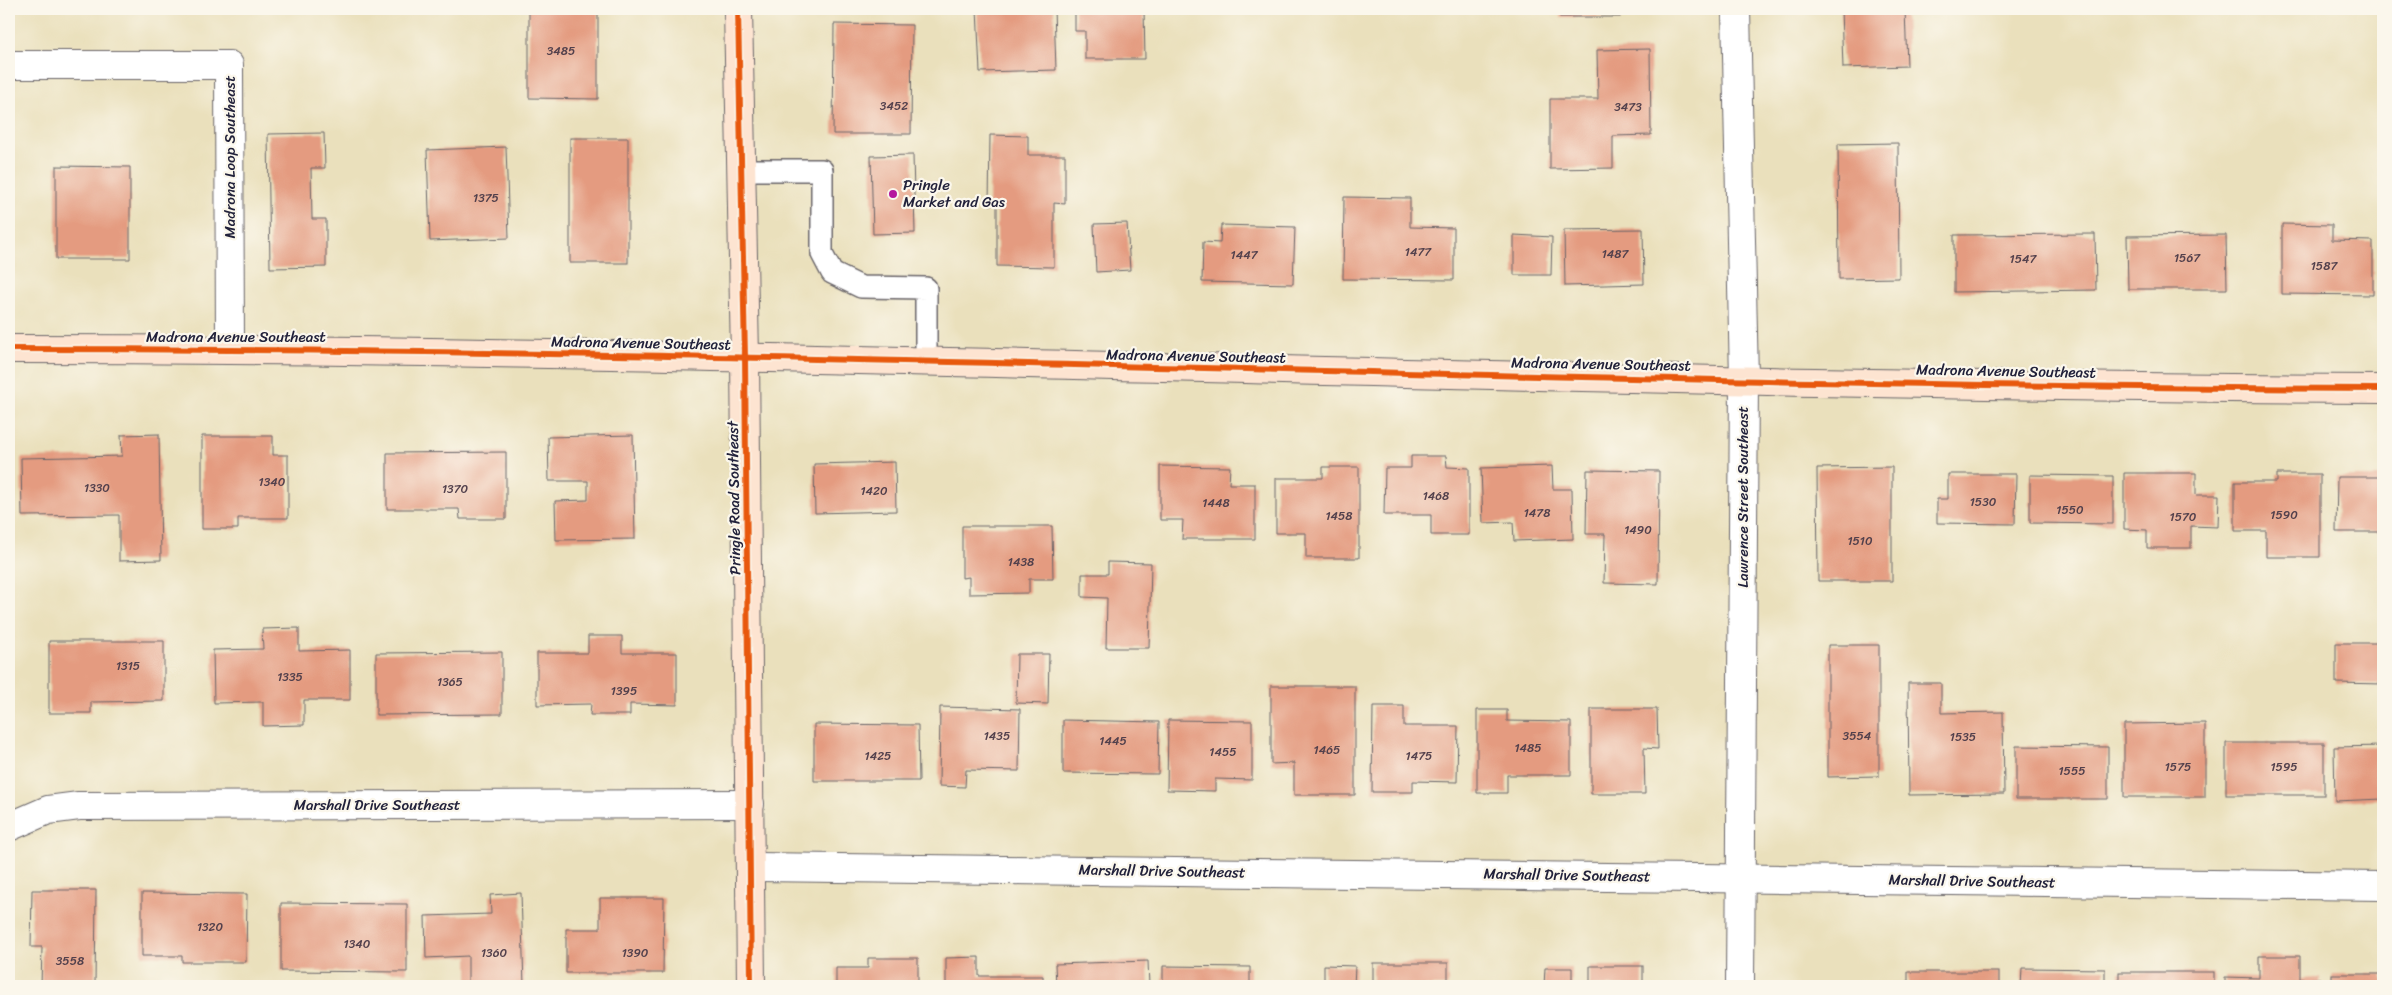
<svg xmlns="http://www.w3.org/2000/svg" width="2392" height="995" viewBox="0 0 2392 995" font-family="Sriracha,sans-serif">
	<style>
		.building { fill: #e49b80 }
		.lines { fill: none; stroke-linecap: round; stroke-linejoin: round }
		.lane-casing { stroke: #686468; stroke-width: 24 }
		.street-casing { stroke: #686468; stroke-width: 30 }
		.secondary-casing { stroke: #686468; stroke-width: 30 }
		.lane { stroke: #fff; stroke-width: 21 }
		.street { stroke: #fff; stroke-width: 28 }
		.secondary { stroke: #fde4d1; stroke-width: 28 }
		.cycleway-casing { stroke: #fbf7ec; stroke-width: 9 }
		.cycleway { stroke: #e8590c; stroke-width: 6 }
		.poi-dot { fill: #b5179e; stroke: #fbf7ec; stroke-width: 2 }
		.labels { text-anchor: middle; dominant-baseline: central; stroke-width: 4.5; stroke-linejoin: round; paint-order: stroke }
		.number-label { font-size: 12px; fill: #52404c }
		.street-label { font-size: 15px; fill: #22223b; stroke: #fbf7ec }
		.poi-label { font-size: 15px; fill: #22223b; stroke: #fbf7ec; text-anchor: start }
	</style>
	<rect width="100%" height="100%" fill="#fbf7ec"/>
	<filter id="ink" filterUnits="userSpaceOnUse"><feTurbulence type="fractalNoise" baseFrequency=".02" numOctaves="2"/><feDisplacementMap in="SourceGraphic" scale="10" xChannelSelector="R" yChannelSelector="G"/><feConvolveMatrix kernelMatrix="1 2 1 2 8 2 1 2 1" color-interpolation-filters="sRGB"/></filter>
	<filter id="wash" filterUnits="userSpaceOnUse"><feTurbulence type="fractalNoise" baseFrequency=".0096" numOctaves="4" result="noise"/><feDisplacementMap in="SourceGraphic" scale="20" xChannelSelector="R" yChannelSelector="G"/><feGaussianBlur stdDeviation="1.12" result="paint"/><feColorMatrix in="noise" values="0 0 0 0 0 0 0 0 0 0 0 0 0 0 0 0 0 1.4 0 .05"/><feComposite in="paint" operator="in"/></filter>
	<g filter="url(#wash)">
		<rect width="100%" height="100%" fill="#eae0bc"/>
		<g id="blocks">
			<g class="building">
				<polygon points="529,9 598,9 598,99 529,98"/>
				<polygon points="977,9 1054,9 1056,70 980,72"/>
				<polygon points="1075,9 1144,9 1145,59 1085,59 1085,31 1075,31"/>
				<rect x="1560" y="9" width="60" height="8"/>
				<polygon points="1841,9 1905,9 1907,66 1843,68"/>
				<polygon points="834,24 912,25 911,134 833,134"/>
				<polygon points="1650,49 1651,135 1613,136 1613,168 1550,169 1550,99 1598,99 1597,50"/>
				<polygon points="324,133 325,168 311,168 312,219 326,219 326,267 270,268 268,134"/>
				<polygon points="990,135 1028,136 1028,155 1065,155 1065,204 1054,203 1054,267 997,266 997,205 989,205"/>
				<rect x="570" y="138" width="58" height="125"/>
				<polygon points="1898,143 1899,278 1839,279 1838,144"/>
				<polygon points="506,147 509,238 430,241 427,150"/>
				<polygon points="913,155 915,233 873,234 871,156"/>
				<polygon points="56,166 130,167 130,259 56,259"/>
				<polygon points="1344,197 1410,198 1410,227 1454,228 1454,280 1343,279"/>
				<polygon points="1127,223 1130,270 1096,272 1094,224"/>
				<polygon points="2282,224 2332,225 2332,240 2373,241 2373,295 2282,294"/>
				<polygon points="1221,225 1295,227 1293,284 1202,282 1203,242 1220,243"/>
				<polygon points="1643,229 1644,284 1565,286 1564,230"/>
				<polygon points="2095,234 2096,290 1954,292 1954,235"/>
				<polygon points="1514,235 1552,237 1551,275 1514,275"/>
				<polygon points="2226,235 2227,289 2128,289 2127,236"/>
				<polygon points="159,434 161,560 119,561 119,515 22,516 21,458 122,456 121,435"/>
				<polygon points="633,435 635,539 556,540 555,501 588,500 588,481 549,481 548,437"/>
				<polygon points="202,436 273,436 273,455 288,455 288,518 238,518 238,529 202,529"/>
				<polygon points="506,452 506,519 460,519 459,509 387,509 387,453"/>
				<polygon points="1411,456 1446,456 1447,467 1469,468 1469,535 1431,535 1431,515 1384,515 1385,468 1411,468"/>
				<polygon points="895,462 896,511 815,513 814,464"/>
				<polygon points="1160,466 1230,467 1229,484 1255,484 1255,539 1182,539 1183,520 1160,520"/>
				<polygon points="1552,466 1553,489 1572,489 1573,539 1514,541 1513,522 1483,523 1481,468"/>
				<polygon points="1323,467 1359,467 1359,558 1306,558 1306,533 1276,533 1276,478 1323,478"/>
				<polygon points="1892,467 1892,581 1818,581 1817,468"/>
				<polygon points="1587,470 1659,471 1658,584 1604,583 1605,534 1586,534"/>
				<polygon points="2124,473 2196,473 2196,495 2219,495 2218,527 2191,526 2191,548 2147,548 2147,530 2124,529"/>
				<polygon points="1948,474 2016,474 2015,524 1937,523 1937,499 1948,499"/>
				<polygon points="2277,474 2320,474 2320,557 2266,557 2266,531 2235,531 2235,482 2277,482"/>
				<polygon points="2030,475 2113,476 2113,524 2030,523"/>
				<polygon points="2337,477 2383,477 2383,532 2336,532"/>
				<polygon points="962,526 1052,526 1053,579 1029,579 1029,593 969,594 969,577 962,578"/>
				<polygon points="1108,562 1151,563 1149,648 1106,648 1107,598 1082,597 1082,574 1108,574"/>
				<polygon points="299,628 299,651 350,650 350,700 304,700 304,725 263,726 263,702 214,703 213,650 263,649 262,629"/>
				<polygon points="588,636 622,636 622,653 677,653 677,705 630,704 630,715 590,715 591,704 537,705 537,653 588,653"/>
				<polygon points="49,641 164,641 164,701 91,702 91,713 49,713"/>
				<polygon points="2336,643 2383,643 2383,684 2336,683"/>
				<polygon points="1828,645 1879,645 1879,776 1828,777"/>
				<polygon points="502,652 502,714 376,715 376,653"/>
				<polygon points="1017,654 1049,654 1048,704 1016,703"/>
				<polygon points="1908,683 1941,683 1941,713 2003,712 2004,794 1909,795"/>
				<polygon points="1271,686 1355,686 1355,795 1294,795 1294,763 1271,764"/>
				<polygon points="1373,706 1404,706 1404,726 1458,726 1457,782 1413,781 1413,792 1372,792"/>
				<polygon points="940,707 1020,709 1019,771 966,770 965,787 939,786"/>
				<polygon points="1591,709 1657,709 1658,749 1644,748 1645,794 1591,794"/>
				<polygon points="1477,710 1507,710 1507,721 1571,722 1571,775 1507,775 1507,793 1477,793"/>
				<polygon points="1063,720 1159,722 1158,774 1063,773"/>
				<polygon points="1168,720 1252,721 1252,780 1215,779 1215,791 1167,790"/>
				<polygon points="2205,723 2205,797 2124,797 2124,724"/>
				<polygon points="814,724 918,725 919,781 814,781"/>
				<rect x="2226" y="743" width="98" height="52"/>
				<polygon points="2016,746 2108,747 2108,799 2016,799"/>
				<polygon points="2383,746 2383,799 2335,801 2334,747"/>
				<polygon points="32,890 96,890 95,986 41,986 42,947 31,947"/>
				<polygon points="142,893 247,894 246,962 182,962 182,956 142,956"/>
				<polygon points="521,893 524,986 468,986 468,956 426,958 425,916 491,914 490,895"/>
				<polygon points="600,898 664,898 663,973 566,973 566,929 600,929"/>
				<polygon points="281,903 407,904 407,972 281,971"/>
				<polygon points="2259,956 2300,956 2300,979 2320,978 2320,986 2225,986 2225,977 2259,978"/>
				<polygon points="979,957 979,976 1043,976 1043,986 946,986 946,958"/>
				<polygon points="868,958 918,958 918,986 836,986 836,968 868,968"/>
				<polygon points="1148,961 1149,986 1056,986 1055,964"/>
				<rect x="1373" y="963" width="75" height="23"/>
				<polygon points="1324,965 1355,966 1354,986 1324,986"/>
				<polygon points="1163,966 1250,967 1250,986 1163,986"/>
				<rect x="1590" y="966" width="53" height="20"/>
				<polygon points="1545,968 1572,968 1572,986 1544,986"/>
				<polygon points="2022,968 2105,969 2105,986 2021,986"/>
				<rect x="1908" y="972" width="91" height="14"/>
				<rect x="2119" y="972" width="95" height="14"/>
				<rect x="2332" y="974" width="51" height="12"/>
			</g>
		</g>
	</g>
	<g filter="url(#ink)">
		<use href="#blocks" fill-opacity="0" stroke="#686468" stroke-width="1"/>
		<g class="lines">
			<g class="lane-casing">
				<polyline id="lane" points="740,170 822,170 822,254 832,273 861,287 926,288 926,363"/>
			</g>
			<g class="street-casing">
				<g id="street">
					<polyline points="1736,9 1744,379 1740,986"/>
					<polyline points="9,65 229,65 230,349"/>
					<polyline points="9,827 48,810 79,806 750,804"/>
					<polyline points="751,867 2383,886"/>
				</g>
			</g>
			<g class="secondary-casing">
				<g id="secondary">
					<polyline points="738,9 745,357 751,986"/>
					<path d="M9 349C800 349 1592 386 2383 389"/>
				</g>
			</g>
			<use href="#lane" class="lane"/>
			<use href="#street" class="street"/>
			<use href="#secondary" class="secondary"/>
			<g class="cycleway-casing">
				<g id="cycleway">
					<polyline points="738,9 745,357 751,986"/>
					<path d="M9 349C800 349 1592 386 2383 389"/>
				</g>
			</g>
			<use href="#cycleway" class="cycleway"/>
		</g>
	</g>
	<circle class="poi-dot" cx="893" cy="194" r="5"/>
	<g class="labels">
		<g class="number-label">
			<text x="561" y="51">3485</text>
			<text x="894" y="106">3452</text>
			<text x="1628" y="107">3473</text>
			<text x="486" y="198">1375</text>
			<text x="1418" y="252">1477</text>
			<text x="1615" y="254">1487</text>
			<text x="1244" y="255">1447</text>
			<text x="2187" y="258">1567</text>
			<text x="2023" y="259">1547</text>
			<text x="2324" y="266">1587</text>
			<text x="272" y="482">1340</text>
			<text x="97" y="488">1330</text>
			<text x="455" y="489">1370</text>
			<text x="874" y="491">1420</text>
			<text x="1436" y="496">1468</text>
			<text x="1983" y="502">1530</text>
			<text x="1216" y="503">1448</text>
			<text x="2070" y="510">1550</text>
			<text x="1537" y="513">1478</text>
			<text x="2284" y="515">1590</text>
			<text x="1339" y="516">1458</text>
			<text x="2183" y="517">1570</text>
			<text x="1638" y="530">1490</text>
			<text x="1860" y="541">1510</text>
			<text x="1021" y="562">1438</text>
			<text x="128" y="666">1315</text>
			<text x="290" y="677">1335</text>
			<text x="450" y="682">1365</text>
			<text x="624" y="691">1395</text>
			<text x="997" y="736">1435</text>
			<text x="1857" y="736">3554</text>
			<text x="1963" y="737">1535</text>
			<text x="1113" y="741">1445</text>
			<text x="1528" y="748">1485</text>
			<text x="1327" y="750">1465</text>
			<text x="1223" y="752">1455</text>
			<text x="878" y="756">1425</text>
			<text x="1419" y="756">1475</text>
			<text x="2178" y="767">1575</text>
			<text x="2284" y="767">1595</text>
			<text x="2072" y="771">1555</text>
			<text x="210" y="927">1320</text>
			<text x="357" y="944">1340</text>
			<text x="494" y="953">1360</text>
			<text x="635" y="953">1390</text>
			<text x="70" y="961">3558</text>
		</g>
		<g class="street-label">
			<text transform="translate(230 157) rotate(-90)">Madrona Loop Southeast</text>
			<text x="236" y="337">Madrona Avenue Southeast</text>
			<text transform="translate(641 343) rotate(1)">Madrona Avenue Southeast</text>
			<text transform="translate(1196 356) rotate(1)">Madrona Avenue Southeast</text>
			<text transform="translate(1601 364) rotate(1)">Madrona Avenue Southeast</text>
			<text transform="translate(2006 371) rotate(1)">Madrona Avenue Southeast</text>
			<text transform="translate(1743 497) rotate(-90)">Lawrence Street Southeast</text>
			<text transform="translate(734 498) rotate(-91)">Pringle Road Southeast</text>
			<text x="377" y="805">Marshall Drive Southeast</text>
			<text transform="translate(1162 871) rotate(1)">Marshall Drive Southeast</text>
			<text transform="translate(1567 875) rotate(1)">Marshall Drive Southeast</text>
			<text transform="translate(1972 881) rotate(1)">Marshall Drive Southeast</text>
		</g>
		<g class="poi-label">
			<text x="903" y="185">Pringle<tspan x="903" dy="17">Market and Gas</tspan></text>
		</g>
	</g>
	<rect width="2392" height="995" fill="none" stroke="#fbf7ec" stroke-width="30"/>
</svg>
